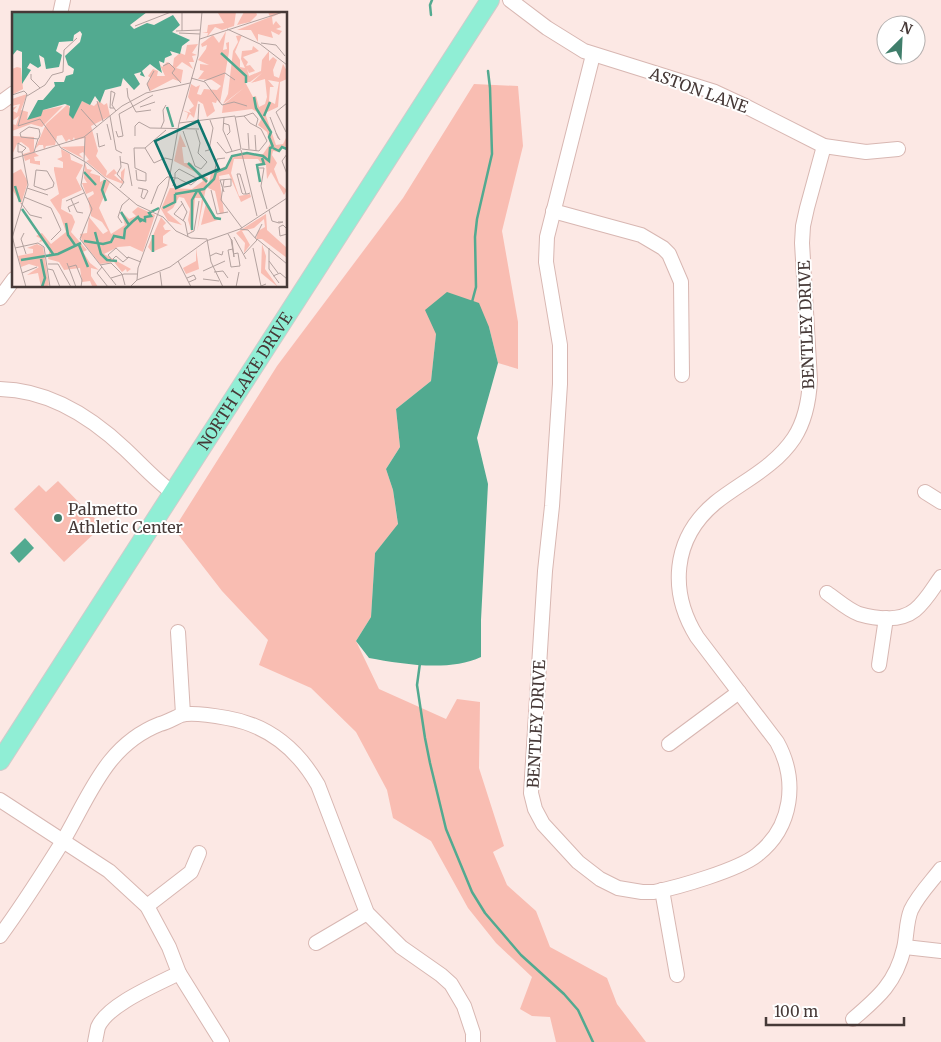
<svg xmlns="http://www.w3.org/2000/svg" width="941" height="1042" viewBox="0 0 941 1042" font-family="Merriweather,serif">
	<style>
		.green { fill: #f9bdb2 }
		.water { fill: #52aa90 }
		.lines { fill: none; stroke-linecap: round; stroke-linejoin: round }
		.stream { stroke: #52aa90; stroke-width: 2.5 }
		.minor-casing { stroke: #d8b7b2; stroke-width: 16 }
		.major-casing { stroke: #cfcccb; stroke-width: 20 }
		.minor { stroke: #fff; stroke-width: 14 }
		.major { stroke: #90eed5; stroke-width: 18 }
		.poi-dot { fill: #407e6b; stroke: #fff; stroke-width: 2 }
		.labels { text-anchor: middle; dominant-baseline: central; stroke-width: 4; stroke-linejoin: round; paint-order: stroke }
		.street-label { font-size: 16px; fill: #463937; stroke: #fff }
		.poi-label { font-size: 16px; fill: #463937; stroke: #fff; text-anchor: start }
		.inset-river { fill: none; stroke: #52aa90; stroke-width: 2.5 }
		.inset-road { fill: none; stroke: #b3a29f; stroke-width: 1 }
		.view { fill: #0f766e; fill-opacity: 0.15; stroke: #0f766e; stroke-width: 2.5 }
		.inset-edge { fill: none; stroke: #463937; stroke-width: 2.5 }
	</style>
	<rect width="100%" height="100%" fill="#fce8e4"/>
	<g class="green">
		<polygon points="474,84 518,86 523,146 502,231 518,322 518,369 498,363 489,327 436,334 431,381 396,409 400,447 386,469 393,490 398,525 375,553 371,617 356,641 379,689 446,719 457,699 480,702 479,768 504,846 493,852 507,885 536,911 550,947 607,978 617,1004 646,1042 556,1042 550,1017 532,1016 520,1009 532,977 496,943 468,908 431,841 393,818 387,790 356,732 311,688 259,665 268,640 222,591 174,529 277,366 403,198"/>
		<polygon points="58,481 102,526 64,562 14,509 39,485 46,492"/>
	</g>
	<g class="water">
		<path d="M447 292 479 303 489 327 498 363 477 438 488 484 481 620V657C449 672 402 664 369 658L356 641 371 617 375 553 398 524 393 490 386 469 400 447 396 409 431 381 436 334 425 310Z"/>
		<polygon points="25,538 34,548 19,563 10,553"/>
	</g>
	<g class="lines">
		<g class="stream">
			<polyline points="431,15 430,5 432,0"/>
			<polyline points="472,302 476,287 475,237 477,219 492,154 490,88 488,71"/>
			<polyline points="420,663 417,685 425,738 430,763 446,829 472,892 485,913 521,955 564,994 578,1010 593,1042"/>
		</g>
		<g class="minor-casing">
			<g id="minor">
				<polyline points="510,0 547,28 584,51 715,92 743,105 824,146 866,152 898,149"/>
				<polyline points="60,14 63,0"/>
				<path d="M593 55 547 237 546 262 560 345V384L552 506 545 571 531 793 535 809 543 824 578 862 600 879 618 888 642 892H654C679 887 738 870 757 855 793 827 798 780 777 742L697 637C669 592 672 539 715 503 741 482 774 468 794 438 805 421 809 401 810 380L802 243 803 226 807 208 824 146"/>
				<polyline points="0,103 14,93"/>
				<polyline points="553,211 641,235 663,248 669,254 681,282 682,375"/>
				<polyline points="0,298 14,279"/>
				<path d="M0 389C49 390 90 416 125 449 141 464 155 480 173 493"/>
				<polyline points="925,492 941,502"/>
				<path d="M827 593C837 600 848 610 859 614 876 619 900 622 915 610 926 601 933 588 941 577"/>
				<polyline points="178,632 183,714"/>
				<polyline points="879,665 886,618"/>
				<polyline points="669,744 739,692"/>
				<polyline points="0,800 109,871 147,906 169,947 179,973 222,1042"/>
				<polyline points="662,890 677,975"/>
				<polyline points="147,906 191,872 199,853"/>
				<path d="M0 936C22 906 43 873 63 841 90 795 106 745 160 724 168 722 174 718 181 715 191 712 216 716 227 718 268 725 298 750 318 785L367 913 401 947 441 975 451 984 464 1006 473 1033V1042"/>
				<polyline points="316,943 367,913"/>
				<polyline points="905,947 941,951"/>
				<path d="M853 1019C879 997 896 982 904 948 907 936 906 922 911 910 918 895 931 882 941 869"/>
				<path d="M95 1042C96 1037 97 1031 98 1027 108 1004 158 984 179 973"/>
			</g>
		</g>
		<g class="major-casing">
			<g id="major">
				<path id="s1" d="M0 761 490 0"/>
			</g>
		</g>
		<use href="#minor" class="minor"/>
		<use href="#major" class="major"/>
	</g>
	<circle class="poi-dot" cx="58" cy="518" r="5"/>
	<g class="labels">
		<g class="street-label">
			<text transform="translate(699 90) rotate(20)">ASTON LANE</text>
			<text transform="translate(806 325) rotate(-92)">BENTLEY DRIVE</text>
			<text stroke="none"><textPath href="#s1" startOffset="452">NORTH LAKE DRIVE</textPath></text>
			<text transform="translate(536 724) rotate(-87)">BENTLEY DRIVE</text>
		</g>
		<g class="poi-label">
			<text x="68" y="509">Palmetto<tspan x="68" dy="18">Athletic Center</tspan></text>
		</g>
	</g>
	<g transform="translate(12 12)">
		<rect width="275" height="275" fill="#fce8e4"/>
		<path d="M201 0H224L222 14 210 18 203 15 195 25 196 21H190L195 20 196 13 212 11 206 1ZM232 0H244L245 3 238 10 225 13ZM256 0H271L260 5 261 13 264 9 269 15 264 17 270 19 267 23 259 19 261 26 246 22V30L239 18H225L258 5ZM214 19 211 38 215 37 214 31 217 30V40L208 91 205 88 204 91 200 90 203 99 195 105 191 92 186 89 182 106 178 102 174 109 176 101 170 98 179 101 177 98 182 94 176 85 179 72 184 75 188 73 185 82 189 83 192 77 205 78 209 74 200 68 186 67 192 59 188 58V52L197 53 186 48 194 37 195 33 190 35 189 32 201 23 207 31ZM230 23 223 40 228 48V55L233 56 229 47 230 39 240 38 241 34 247 39 231 45 236 50 234 54 238 53 243 59 237 61 235 57 237 64 249 59 250 48 257 39V49L261 45 265 48 261 58 262 64 267 66 271 52 275 59V67L268 70 266 95 253 101 264 133 271 132 275 124V135L270 134 267 140 261 139 260 143 265 151 262 157 267 171 275 178 272 183 259 160 255 167 254 153H244L249 151 246 147H222L219 161 227 184 238 182 239 185 229 190 217 162 207 164 212 201 208 202 203 179 196 176 199 161 214 154 224 142H251L258 132 255 120 246 113 250 106 245 100 240 97 210 101 211 93 233 75 211 92 216 82 221 39 226 30 224 24ZM250 61 239 71 253 67 255 85 253 92 247 95 244 84 241 85 233 70H238ZM256 68 267 70 263 92 257 89 258 75H262ZM186 32 180 41 185 43 180 44 182 50H177L181 57 170 50 164 56 171 58 169 70 161 67 138 79 135 72 139 66 136 64 141 57 146 59 145 64H153L147 51 150 55 155 50 161 54 162 46 168 41 173 43 175 33ZM5 55 9 56 11 77 0 83V57ZM15 82 9 98 16 100 15 108 31 98 51 94 30 115 19 112 0 119V112L4 113 7 104 0 109V96L5 94 1 99 5 101 8 92 0 94V87ZM70 89 82 94 87 89 92 93 95 91 98 104 79 114 86 139 84 144 95 159 94 164 102 157 105 161 102 163 109 169V160L113 156 111 172 93 165 74 149 77 148 71 140 67 142 72 147 49 135 73 134V126L63 128 62 125 60 129 57 127 54 130 50 123 45 124 43 133 34 134 32 138 31 133H27L23 137 34 112 56 92 61 104ZM168 122 174 135H170L172 151H179L184 159 196 166 185 220 190 186H183L180 221 176 208 178 197 172 186 167 185 161 196 155 200 170 213 156 209 149 197 158 176 180 177 191 169 187 162 162 149ZM0 124 22 125V140L27 144 22 145 23 149H28V153L18 151V147L13 149 11 142 18 140 17 136 9 130 5 132 0 143ZM49 137 58 142 59 148 71 153 64 166 70 178 50 187 49 197 60 203 63 210 59 220 75 238 71 240 78 251 87 258 79 256V264L86 275 80 274 78 269 70 270 68 256 52 258 47 250 36 247 38 235 31 229 27 230 29 227 24 224 30 221 39 232 54 220 48 203 38 188 47 182 42 158V155L51 156V150L45 147 50 145ZM73 151 75 157 80 158 78 161 88 164V170L94 167 98 170 87 196 99 222 113 213 109 199 117 207 124 204 120 200 126 195 143 203 131 240 118 234 106 235 92 242 119 257 115 260 114 257 110 260 102 250 88 252 70 229 68 222 75 221 77 205 91 222 96 219 90 210 79 204 76 186 82 182 81 179 74 182 70 171H75L72 166ZM9 157 16 170 9 192 0 177V162ZM194 191 203 204 209 207 189 213ZM254 202 255 218 275 236V246L250 227H244L246 219 253 215 252 207 242 216 230 219 238 233 232 241 233 231 224 221ZM149 205 154 211 151 214 153 218H159L151 224V231L156 233 140 240 136 235ZM25 232 31 235 37 273 33 275H29L26 261 15 263 27 255 17 252 9 255 6 244 21 241V237L15 236ZM250 232 254 244 253 257 266 275 249 261ZM184 236 187 257 174 262 171 256 184 249Z" fill="#f9bdb2" fill-rule="evenodd"/>
		<path d="M0 0H135L118 13 122 17 135 11 142 13 161 3 168 13 160 20 178 28 170 34 168 42 158 39 160 43 153 46 152 51 147 49 150 61 138 52 130 59 133 65 128 63 129 60 122 62 128 72 122 78 111 66 109 74 93 78 88 91 83 84 78 93 70 89 61 107 57 103 58 94 53 92 31 98 29 104 15 108 26 88H31L43 74 42 70H52L54 64 61 62 62 57 56 53 53 44 68 30 70 22 68 19 62 23 61 29 47 30 44 39 50 43 47 55 34 57 32 46 27 43 29 54 26 56 18 51 15 56 19 58 10 72V40L5 38 0 44Z" fill="#52aa90"/>
		<path class="inset-river" d="M209 41 234 64V71M242 85 244 96 259 120 257 125 261 135M155 95 161 115M252 104 258 90M261 136 267 139 270 135 275 137M176 151 195 170M72 160 84 173M93 168 90 178 94 189M248 170 245 153 252 152 250 146M3 174 8 190M187 179 203 206 209 207M163 182 192 177 202 167 204 160 214 156 220 144 235 141 251 144 257 149 258 136 261 135M151 196 163 190V182M10 197 41 242M109 200 117 213M54 211 56 223 63 233M180 218V188L185 179M83 220 89 242 95 248 105 249M141 223V240M72 229 91 232 99 230 102 224 112 226 113 217 120 210 126 205 129 210 128 207 133 209V205L139 204 137 201 147 196M67 233 76 255M29 247 33 266 30 275M9 248 46 242 69 231"/>
		<path class="inset-road" d="M170 0V19M123 14 159 0M215 17 248 32 275 53M164 19 188 18M167 21 188 22M188 27 271 0M249 31 264 33 273 44M151 54 157 51 163 57 160 61 169 71M19 62V67L28 76M179 66 193 70 210 93 222 90 235 94M192 69 213 61 223 68M115 76 116 85 124 100 139 98M138 79 135 72 142 59M0 83 12 79 15 82 6 114 28 107 49 136 75 151 125 193 151 205 164 219 179 226 195 227 199 250 211 275M15 84 33 73 40 63 51 60 52 38 65 26M85 89 91 109M128 95 143 90M102 96H98L99 79 103 81 100 93 104 99M69 97 85 115M98 104 104 138 110 141M232 104 241 101 246 107 244 114M212 105 211 118 220 139M224 105 232 104 238 111 249 117 255 129 247 139 230 137M258 105 266 126 268 128 264 121M186 108 187 92M167 111 223 104 229 137M211 111 217 113 218 120 215 123M95 112 99 128M149 116 152 109 151 98 154 93M104 119 106 125 111 124 107 102 141 83M171 119 183 154 189 157 195 150 186 141 188 131 184 118M274 120 264 100 275 91M85 121 87 135 93 133M236 121 237 137M243 123 244 139M123 124V114L127 110 138 116 187 117M205 130 214 141 229 137M133 136 142 151 153 146 161 148M229 138 245 204M193 139 197 138 201 116 198 108M22 140 25 130 26 127 27 126 28 122 27 117 17 115 8 121 9 125 26 127M275 142 270 149 275 162M0 147 72 125 110 94 134 81 178 71M72 149 73 125M73 150 69 173 80 197 68 227 104 273M109 150 116 152 120 174M246 156H252L249 174 255 197M24 158 22 174 33 178 41 175M24 158 35 159 42 171 41 175M124 158 125 168 134 169V161L123 156 122 136H133L154 118M203 158 205 147 213 146M212 168 209 188 230 216M212 175 219 174V167L208 168 212 180M15 176 36 183M108 176 112 170 105 162 109 155 108 144M126 176H127L135 178 136 179 132 187 129 185 131 177M199 178 205 202 216 200M234 182 228 162H225L230 181 231 182H235L238 181M12 185 39 196 49 218 39 228M59 187 65 200 71 201M54 189 72 181M169 189 175 200 171 209M9 191 18 203 30 206M171 191 162 202 173 210 176 225M139 192 146 174 155 165H158L163 166H166L167 167 179 173 186 167 167 157 163 161V166L161 174M257 198 260 209 267 211 271 210H266M58 200 56 195 67 190M110 211 106 205 110 193 118 186M228 217 236 218 245 228 232 242M275 217 271 213 267 215 268 224 275 222M12 221 9 227 14 242M176 222 182 219 187 189M216 222 218 225V226L220 228 222 245 219 227M0 224 14 275M222 225 234 247M0 226 16 173 10 140 14 136 6 131V140H10M243 226 250 212M245 227 275 252M3 236 26 231 32 235 38 275M241 236 249 274 254 272M257 236V257L267 271M221 237 216 238 219 255 228 254 226 241 221 242M198 244 204 241 210 243 211 239M117 245 111 250 104 244 100 248 96 243 104 236 115 246 116 245 121 247 129 250M166 249 179 275M257 249 266 261M55 251 64 275M36 252H46L59 275M88 253 99 251 110 262 113 273M57 255 64 253 70 268 69 275M90 255 85 261 96 275M36 257 41 258 48 275M191 259 213 249M148 260 150 275M202 260 211 259 216 266M10 261 25 255M261 264 268 261 275 267M99 266 112 262H125M175 266 182 263 184 267 177 270M191 267 207 269M125 268 126 256 156 174 167 111 186 44 190 0M86 275H119M118 275 125 268 158 255 194 229 228 217 275 186M224 275 227 260"/>
		<path class="view" d="M186 109 207 157 164 176 143 129Z"/>
		<rect width="275" height="275" class="inset-edge"/>
	</g>
	<g transform="translate(901 40) rotate(24)"><circle r="24" fill="#ffffff" stroke="#b5b0af"/>
	<path d="M0-4L9 19L0 12L-9 19Z" fill="#407e6b"/>
	<text y="-8" font-size="14" font-weight="bold" text-anchor="middle" fill="#463937">N</text>
	</g>
	<path d="M766 1017v8h138v-8" fill="none" stroke="#463937" stroke-width="2.5"/>
	<text x="774" y="1017" font-size="15" fill="#463937" stroke="#ffffff" stroke-width="4" paint-order="stroke">100 m</text>
</svg>
